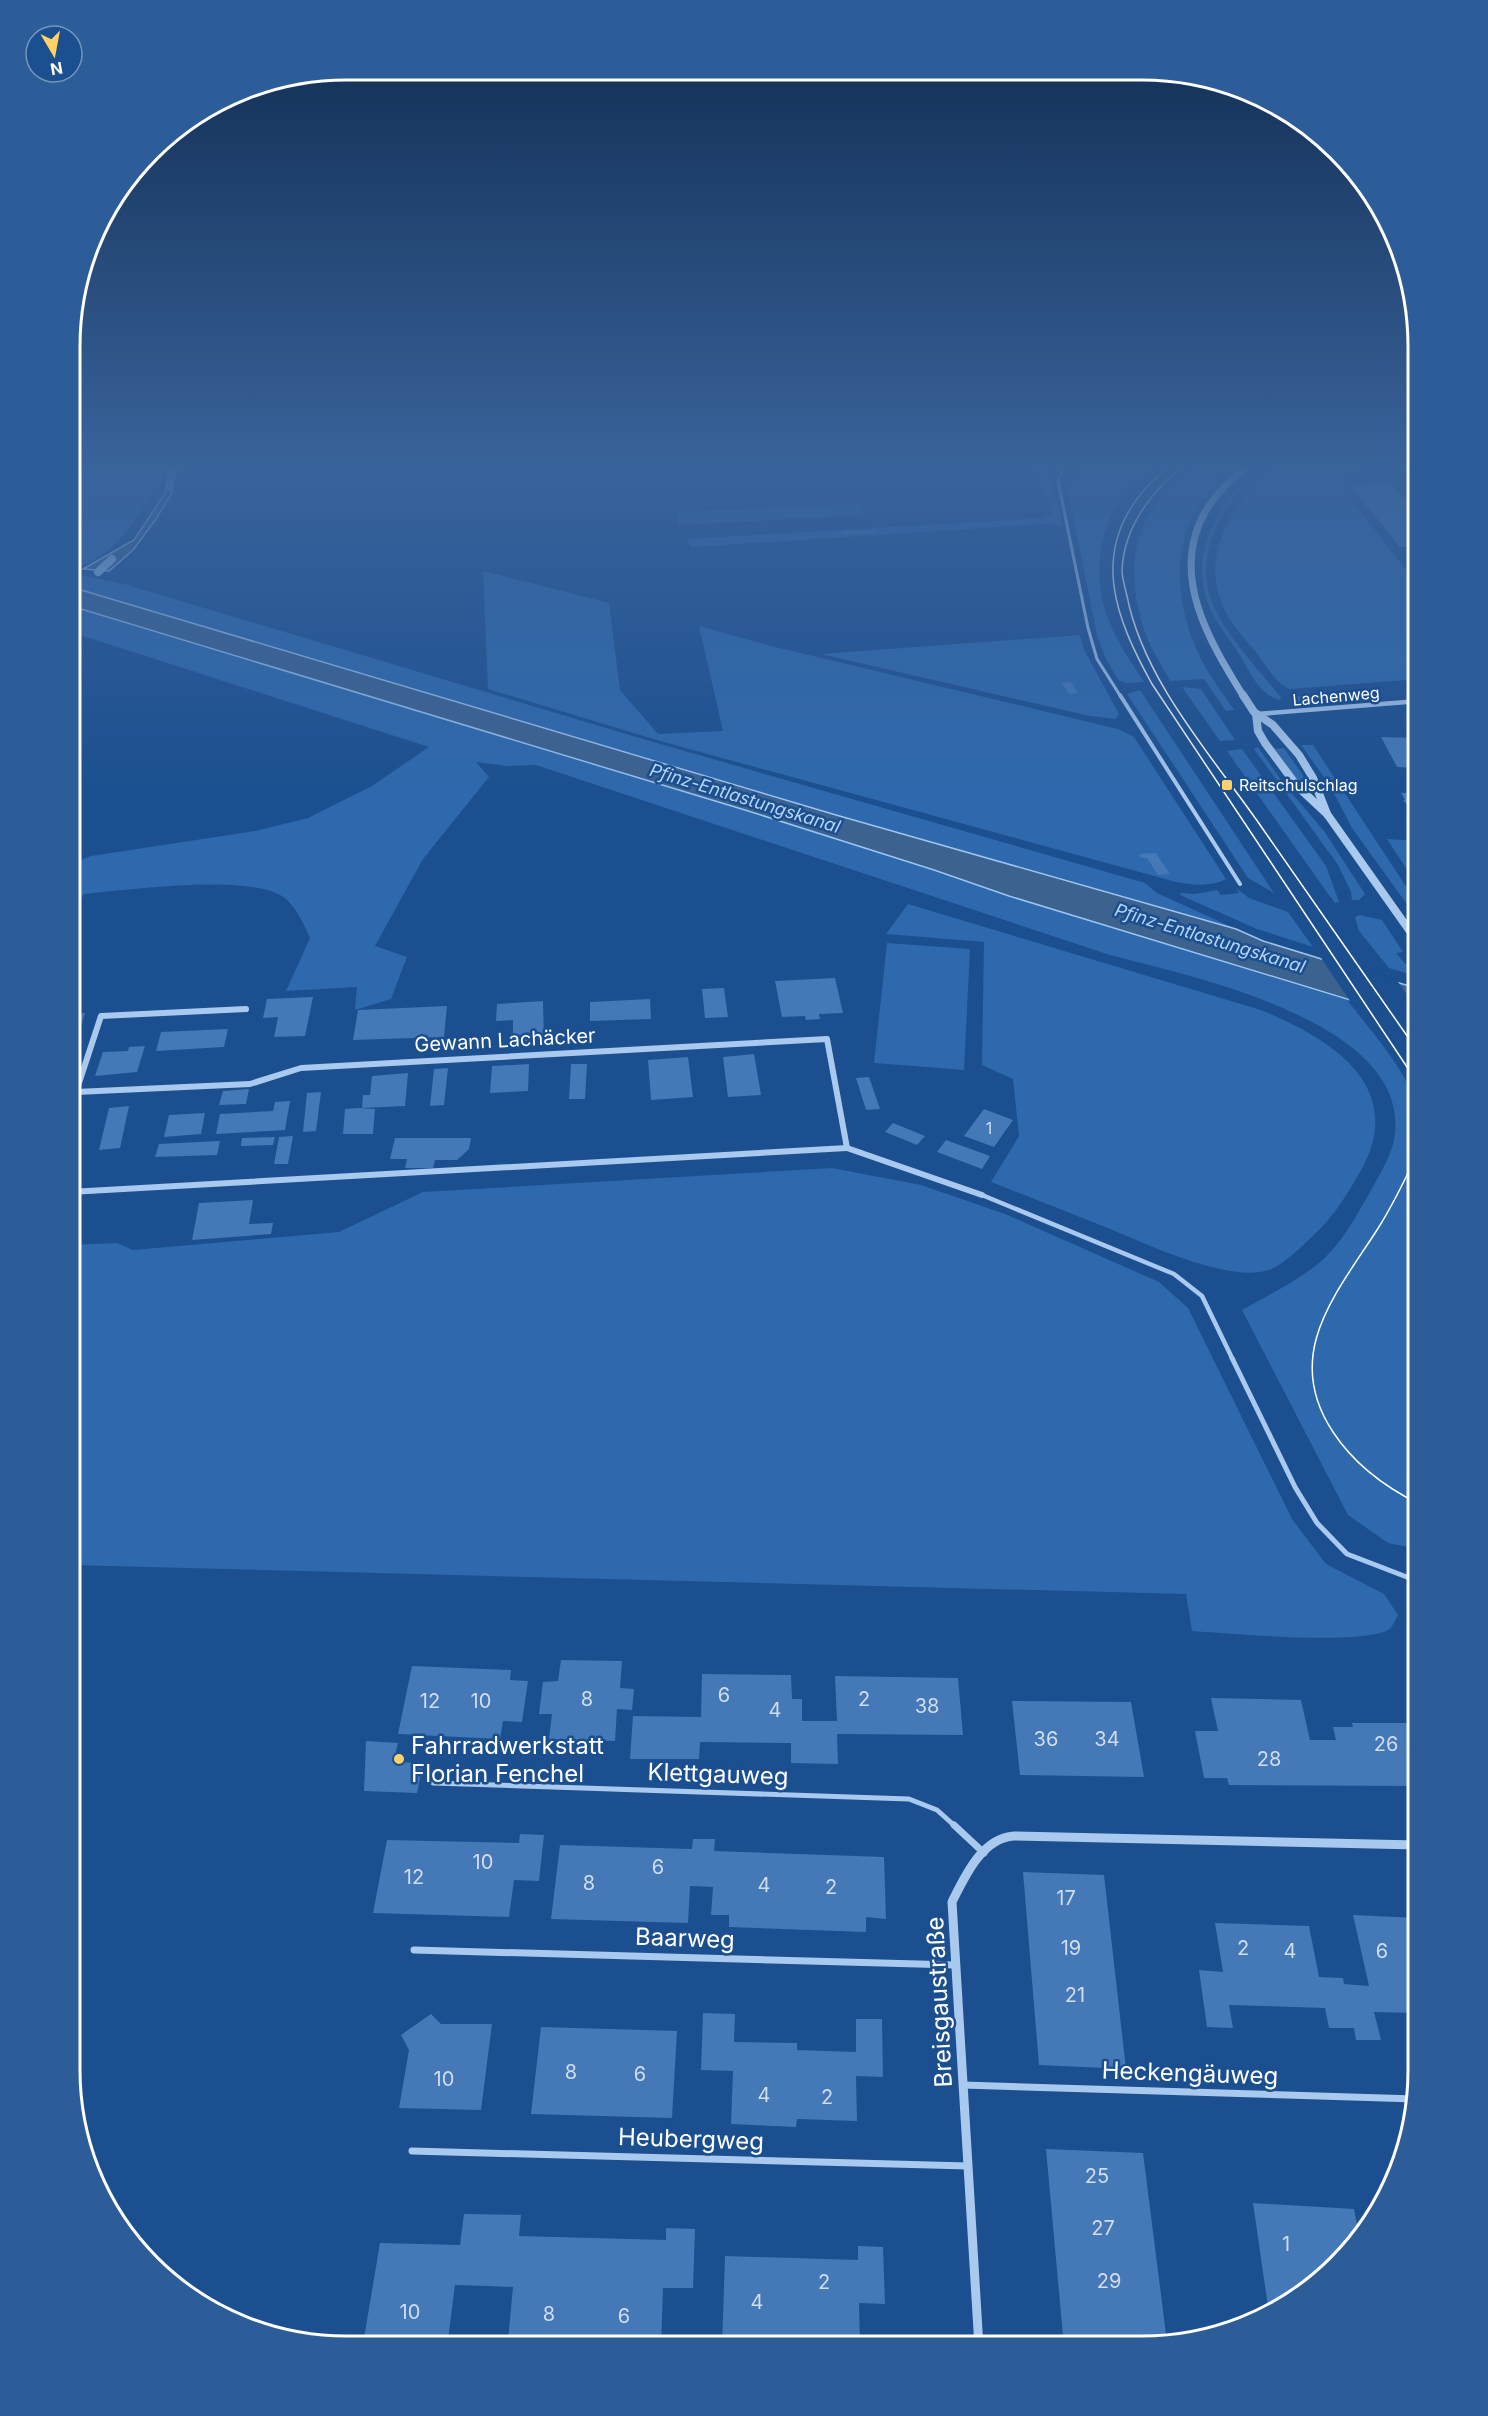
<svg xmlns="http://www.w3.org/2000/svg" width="1488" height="2416" viewBox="0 0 1488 2416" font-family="Inter,sans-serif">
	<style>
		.green { fill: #2e69ad }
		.water { fill: #3c6290; stroke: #9cc4f0; stroke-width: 1.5 }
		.pier { fill: #1b4f8f }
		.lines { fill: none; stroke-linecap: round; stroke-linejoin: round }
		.stream { stroke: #9cc4f0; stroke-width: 8 }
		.building { fill: #4478b7 }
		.service-far4 { stroke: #a9c9ee; stroke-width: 3 }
		.service-far3 { stroke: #a9c9ee; stroke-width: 4 }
		.service-far2 { stroke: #a9c9ee; stroke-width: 4.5 }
		.service-far1 { stroke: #a9c9ee; stroke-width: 5 }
		.service { stroke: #a9c9ee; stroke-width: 7 }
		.minor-far3 { stroke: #a9c9ee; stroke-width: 4 }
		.minor-far2 { stroke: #a9c9ee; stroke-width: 4.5 }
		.minor-far1 { stroke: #a9c9ee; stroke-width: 6 }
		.minor { stroke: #a9c9ee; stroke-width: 9 }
		.tertiary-far1 { stroke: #a9c9ee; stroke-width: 7 }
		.tertiary { stroke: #a9c9ee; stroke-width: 8 }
		.tram { stroke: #fff; stroke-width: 1.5 }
		.poi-dot { fill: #ffd166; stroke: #1b4f8f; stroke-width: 2 }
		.labels { text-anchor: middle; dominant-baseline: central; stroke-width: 5; stroke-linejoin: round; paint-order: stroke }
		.far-street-label { font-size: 16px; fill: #fff; stroke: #1b4f8f }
		.far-poi-label { font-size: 16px; fill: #fff; stroke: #1b4f8f; text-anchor: start }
		.number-label { font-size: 16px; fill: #d0dded }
		.far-water-label { font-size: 18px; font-style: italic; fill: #b5d3f5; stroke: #1b4f8f }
		.street-label { font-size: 20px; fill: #fff; stroke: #1b4f8f }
		.near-number-label { font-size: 20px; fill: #d0dded }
		.near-poi-label { font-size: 24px; fill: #fff; stroke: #1b4f8f; text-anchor: start }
		.near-street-label { font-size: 24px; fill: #fff; stroke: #1b4f8f }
		.rim { fill: none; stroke: #fff; stroke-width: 3 }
	</style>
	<rect width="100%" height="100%" fill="#1b4f8f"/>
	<g class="green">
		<path d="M71 464H175C139 503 132 546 76 569L71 567Z"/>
		<path d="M1025 464H1043L1046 468 1061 514 1062 526 1047 524 691 547 686 539 1043 518 1052 513C1045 492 1041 481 1025 464Z"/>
		<path d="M1071 464H1157C1147 473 1135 482 1126 492 1098 525 1092 578 1108 618 1116 641 1131 662 1144 682L1127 683 1118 680 1105 657 1097 635 1068 490 1081 472Z"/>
		<path d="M1198 464H1237C1170 513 1167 589 1201 659 1210 677 1223 693 1234 710L1226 711 1204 679 1170 681C1163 667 1154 654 1148 640 1132 600 1126 547 1152 510 1164 492 1181 478 1198 464Z"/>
		<path d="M1264 464H1269C1228 494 1193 546 1211 599 1223 633 1258 669 1281 697L1280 700C1259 695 1249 670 1239 654 1228 636 1212 618 1206 598 1190 544 1224 496 1264 464Z"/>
		<path d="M1279 464H1363L1340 485 1419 587V679L1290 689C1276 684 1265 664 1256 652 1243 637 1226 618 1220 599 1202 547 1239 493 1279 464Z"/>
		<polygon points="860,504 863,515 679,525 677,512"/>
		<path d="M483 571 609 603 620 690 658 734 723 731 699 626 771 646 1118 729 1134 737 1226 879C1211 887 1192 885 1176 882L660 741 488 689Z"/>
		<polygon points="71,573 124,584 643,739 1145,883 1157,893 1236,929 836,815 71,587"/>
		<path d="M71 606 745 810 934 870 1009 896 1347 1000C1364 1022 1412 1077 1414 1103 1415 1113 1412 1123 1410 1132L1419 1134V1549L1388 1543 1348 1515 1242 1310C1268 1295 1296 1282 1319 1263 1344 1242 1358 1212 1374 1185 1381 1172 1391 1155 1394 1140 1416 1022 1189 976 1110 955L536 765 506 766 476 762 489 777 423 859 375 946 407 957 391 999 355 1010 357 987 286 991 310 938C303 923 294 901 278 894 237 875 131 890 84 894L71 916V864L91 856 255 831 308 818 372 786 429 747 71 632Z"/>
		<polygon points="1080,635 1084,650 1119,714 1116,719 1090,716 821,654"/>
		<polygon points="1182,687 1201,689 1235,740 1220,741"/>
		<polygon points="1140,690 1274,893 1248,878 1127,694"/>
		<polygon points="1345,692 1352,700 1296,704 1294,697 1299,696"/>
		<polygon points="1301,745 1313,745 1411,894 1419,912 1419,921 1352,828 1329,784"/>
		<polygon points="1258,747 1284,784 1324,831 1365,894 1359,900 1352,900 1351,892 1338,865 1254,749"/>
		<polygon points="1284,748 1309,784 1310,788 1300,785 1272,749"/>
		<polygon points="1242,749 1326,866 1339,902 1335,903 1326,891 1227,751"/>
		<polygon points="1387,839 1419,841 1419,888"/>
		<polygon points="1236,888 1249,898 1288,912 1313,947 1257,929 1180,895 1181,893 1195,894 1217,890 1221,895 1239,893"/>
		<path d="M908 904 1261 1010C1336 1041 1412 1090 1356 1179 1346 1196 1336 1212 1322 1227 1308 1240 1284 1267 1265 1271 1223 1281 1145 1243 1105 1227 1067 1212 1029 1197 991 1182L1019 1136 1013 1079 982 1065 984 942 886 934Z"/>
		<polygon points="1360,915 1382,920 1403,952 1396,953 1416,976 1389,968 1359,931 1355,917"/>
		<polygon points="887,943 970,949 964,1070 874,1063"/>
		<path d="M832 1168 921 1185 1005 1214 1159 1282 1188 1308 1292 1519 1326 1564 1384 1594 1398 1615C1396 1619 1393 1625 1391 1628 1368 1647 1227 1633 1192 1631L1186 1594 70 1565V1245L117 1243 133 1250 339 1232 423 1192Z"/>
	</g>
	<g class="water">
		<polygon points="175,471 172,493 156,519 133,550 109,571 83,569 134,540 164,495 170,473"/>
		<polygon points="71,587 836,815 1236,929 1263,941 1419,989 1419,1021 1009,896 934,870 745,810 71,606"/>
	</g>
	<polygon class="pier" points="1319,955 1396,979 1419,1012 1419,1024 1352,1004"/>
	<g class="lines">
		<g class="stream">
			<polyline points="169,487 172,472 179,464"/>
			<polyline points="98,572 112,559"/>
			<polyline points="71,589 77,584"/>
		</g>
	</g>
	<g class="building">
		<polygon points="1392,484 1405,499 1419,499 1419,547 1400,547 1350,485"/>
		<polygon points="875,529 877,533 844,535 842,531"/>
		<polygon points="1071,682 1078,693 1069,694 1062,683"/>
		<polygon points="1381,737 1419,738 1419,768 1397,767"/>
		<polygon points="1401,793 1419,793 1419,820 1403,800 1405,800"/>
		<polygon points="1156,853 1159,858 1170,874 1158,875 1147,858 1141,858 1139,854"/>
		<polygon points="835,978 843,1013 819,1014 820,1019 806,1020 805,1016 782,1017 775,981"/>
		<polygon points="724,988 728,1017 705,1018 702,989"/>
		<polygon points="313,997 305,1036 274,1037 278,1017 263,1018 267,999"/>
		<polygon points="650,999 651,1019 590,1021 590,1002"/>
		<polygon points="543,1001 544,1040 513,1042 513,1020 496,1021 497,1004"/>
		<polygon points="447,1006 444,1037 353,1040 358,1010"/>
		<polygon points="85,1013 80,1029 70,1029 70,1014"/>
		<polygon points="228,1029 224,1047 156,1051 161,1032"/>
		<polygon points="145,1046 137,1072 95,1076 103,1052 128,1051 129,1047"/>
		<polygon points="754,1054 761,1095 728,1097 723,1057"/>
		<polygon points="688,1057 693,1097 651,1100 648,1060"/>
		<polygon points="529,1064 528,1091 490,1093 492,1066"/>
		<polygon points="571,1064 587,1064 585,1099 569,1099"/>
		<polygon points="448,1068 444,1105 430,1106 434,1069"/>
		<polygon points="408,1073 405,1106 362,1108 363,1095 370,1095 372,1076"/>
		<polygon points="869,1077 880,1109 866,1110 856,1078"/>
		<polygon points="249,1089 246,1104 219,1105 223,1091"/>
		<polygon points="321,1092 316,1131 303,1132 307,1093"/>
		<polygon points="290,1101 285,1130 216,1134 220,1114 273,1111 275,1102"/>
		<polygon points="129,1106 120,1148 99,1150 109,1108"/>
		<polygon points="358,1108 375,1109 373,1134 343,1134 345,1109"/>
		<polygon points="984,1109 1013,1120 994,1147 964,1136"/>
		<polygon points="205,1113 201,1134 164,1137 169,1115"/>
		<polygon points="893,1123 925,1136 917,1145 885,1132"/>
		<polygon points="293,1136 288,1164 274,1164 279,1137"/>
		<polygon points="275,1137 273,1145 241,1146 242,1138"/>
		<polygon points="395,1138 471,1138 469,1149 457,1160 435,1160 433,1168 405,1168 407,1159 390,1159"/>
		<polygon points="946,1140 990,1156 982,1169 937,1152"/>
		<polygon points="220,1141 217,1155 155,1157 159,1144"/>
		<polygon points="253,1200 249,1224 273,1223 271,1234 192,1240 199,1203"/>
		<polygon points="561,1660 622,1661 620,1688 634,1689 632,1710 617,1709 615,1741 549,1739 552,1714 539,1714 543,1682 558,1681"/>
		<polygon points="412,1666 511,1670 510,1680 528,1681 522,1722 503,1721 500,1739 398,1734"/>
		<polygon points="702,1674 791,1675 792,1699 802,1699 802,1721 837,1721 835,1676 958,1678 963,1735 837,1734 838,1764 791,1763 791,1743 700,1742 699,1759 630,1759 633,1716 701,1717"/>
		<polygon points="1211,1698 1301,1700 1310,1740 1336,1740 1333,1727 1353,1727 1352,1723 1409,1723 1411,1730 1419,1731 1418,1786 1229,1785 1227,1778 1204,1778 1195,1731 1218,1731"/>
		<polygon points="1012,1701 1131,1702 1144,1777 1020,1775"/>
		<polygon points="366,1741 398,1743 393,1762 423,1763 417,1793 364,1791"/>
		<polygon points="520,1834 544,1835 539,1881 514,1880 509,1917 373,1913 387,1840 519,1843"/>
		<polygon points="693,1839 715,1839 714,1851 884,1857 886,1919 866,1917 866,1932 729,1927 729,1915 711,1915 713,1887 690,1886 688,1923 551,1919 560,1845 692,1849"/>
		<polygon points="1023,1872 1104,1875 1126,2069 1039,2065"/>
		<polygon points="1353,1915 1418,1918 1418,2013 1374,2012 1381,2040 1356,2040 1354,2028 1329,2028 1325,2008 1229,2005 1233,2028 1207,2027 1199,1970 1223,1972 1215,1923 1309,1926 1319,1977 1343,1978 1344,1984 1369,1986"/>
		<polygon points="703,2013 735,2014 734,2042 797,2043 797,2050 856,2052 856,2019 882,2019 883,2077 856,2076 857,2121 797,2119 796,2127 731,2124 733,2071 701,2070"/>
		<polygon points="431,2014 441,2024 492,2024 481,2110 399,2108 409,2050 401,2035"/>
		<polygon points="541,2027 677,2031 672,2118 531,2114"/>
		<polygon points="1046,2149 1143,2153 1167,2342 1143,2347 1064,2347"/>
		<polygon points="1253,2203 1354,2209 1360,2241 1311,2290 1269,2314"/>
		<polygon points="464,2214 521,2215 519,2236 666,2240 666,2228 695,2229 693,2288 663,2288 661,2346 508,2341 513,2287 487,2286 455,2285 448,2340 364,2338 380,2243 460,2245"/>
		<polygon points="858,2246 883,2247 885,2304 859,2303 860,2346 722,2346 725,2256 858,2260"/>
	</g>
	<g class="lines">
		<polyline class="service-far4" points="1063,468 1058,481 1088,628 1097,659 1121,697"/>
		<polyline class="service-far3" points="1120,695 1240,884"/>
		<polyline class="service-far2" points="982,1195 1174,1274 1202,1296 1233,1360"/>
		<g class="service-far1">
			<polyline points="1232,1358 1295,1487 1317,1523 1347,1554 1412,1579 1419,1579"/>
			<polyline points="433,1783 909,1799 937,1810 956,1827"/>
		</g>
		<g class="service">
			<polyline points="954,1825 984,1853"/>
			<polyline points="414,1950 955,1965"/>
			<polyline points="963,2085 1416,2099"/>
			<polyline points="412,2151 968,2166"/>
		</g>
		<polyline class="minor-far3" points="1058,464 1063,468"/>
		<polyline class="minor-far2" points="1258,714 1419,701"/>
		<g class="minor-far1">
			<polyline points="76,1092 101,1016 246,1009"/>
			<polyline points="70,1112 76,1092 250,1084 301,1068 827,1039 847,1148 70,1192"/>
			<polyline points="847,1148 982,1195"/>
		</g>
		<path class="minor" d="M979 2347 952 1902C965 1876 982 1838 1014 1836L1418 1845"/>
		<path class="tertiary-far1" d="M1244 697C1210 642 1169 576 1205 512 1216 493 1233 478 1249 464"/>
		<g class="tertiary">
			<polyline points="1243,695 1254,712 1273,725 1299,755 1313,778 1327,814"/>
			<polyline points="1256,714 1258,731 1265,743 1297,786 1327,814 1419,944"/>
		</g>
		<g class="tram">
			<path d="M1172 464C1163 472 1153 480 1145 489 1089 553 1116 619 1152 684L1419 1085"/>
			<path d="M1185 464C1152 491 1124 525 1122 570 1122 578 1125 588 1127 596 1143 679 1211 755 1258 822 1312 899 1365 976 1419 1053"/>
			<path d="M1419 1150C1406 1178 1393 1205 1377 1230 1335 1295 1282 1355 1333 1432 1354 1464 1385 1487 1419 1504"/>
		</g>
	</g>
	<linearGradient id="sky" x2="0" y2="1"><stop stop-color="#0f2b4f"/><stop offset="0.58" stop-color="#39639b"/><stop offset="1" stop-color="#39639b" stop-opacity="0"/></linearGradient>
	<rect width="1488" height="802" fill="url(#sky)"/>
	<g class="poi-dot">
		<rect x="1221" y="779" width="12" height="12" rx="3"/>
		<circle cx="399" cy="1759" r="6"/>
	</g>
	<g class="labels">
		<g class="far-street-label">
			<text transform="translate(1336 696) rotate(-5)">Lachenweg</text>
		</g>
		<g class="far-poi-label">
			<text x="1239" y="785">Reitschulschlag</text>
		</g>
		<g class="number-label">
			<text x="989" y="1128">1</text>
		</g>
		<g class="far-water-label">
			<text transform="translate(745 798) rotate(17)">Pfinz-Entlastungskanal</text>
			<text transform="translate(1210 938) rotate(17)">Pfinz-Entlastungskanal</text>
		</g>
		<g class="street-label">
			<text transform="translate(505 1040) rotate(-3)">Gewann Lachäcker</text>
		</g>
		<g class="near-number-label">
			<text x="724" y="1695">6</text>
			<text x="587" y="1699">8</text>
			<text x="864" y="1699">2</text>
			<text x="430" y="1701">12</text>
			<text x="481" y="1701">10</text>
			<text x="927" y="1706">38</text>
			<text x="775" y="1710">4</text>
			<text x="1046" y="1739">36</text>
			<text x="1107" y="1739">34</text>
			<text x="1386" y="1744">26</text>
			<text x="1269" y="1759">28</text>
			<text x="483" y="1862">10</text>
			<text x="658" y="1867">6</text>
			<text x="414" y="1877">12</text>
			<text x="589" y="1883">8</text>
			<text x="764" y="1885">4</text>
			<text x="831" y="1887">2</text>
			<text x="1066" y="1898">17</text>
			<text x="1071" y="1948">19</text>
			<text x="1243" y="1948">2</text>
			<text x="1290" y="1951">4</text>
			<text x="1382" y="1951">6</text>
			<text x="1075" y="1995">21</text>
			<text x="571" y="2072">8</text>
			<text x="640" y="2074">6</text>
			<text x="444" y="2079">10</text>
			<text x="764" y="2095">4</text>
			<text x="827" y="2097">2</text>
			<text x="1097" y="2176">25</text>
			<text x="1103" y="2228">27</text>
			<text x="1286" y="2244">1</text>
			<text x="1109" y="2281">29</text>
			<text x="824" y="2282">2</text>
			<text x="757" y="2302">4</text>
			<text x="410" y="2312">10</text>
			<text x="549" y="2314">8</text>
			<text x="624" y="2316">6</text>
		</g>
		<g class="near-poi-label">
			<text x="411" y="1745">Fahrradwerkstatt<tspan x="411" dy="28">Florian Fenchel</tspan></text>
		</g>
		<g class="near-street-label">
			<text transform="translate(718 1774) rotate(2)">Klettgauweg</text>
			<text transform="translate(685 1938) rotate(2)">Baarweg</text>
			<text transform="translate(939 2002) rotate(-93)">Breisgaustraße</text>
			<text transform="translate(1190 2073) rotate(2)">Heckengäuweg</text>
			<text transform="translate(691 2139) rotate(2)">Heubergweg</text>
		</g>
	</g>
	<path d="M0 0H1488V2416H0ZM346 80H1142A266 266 0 0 1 1408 346V2070A266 266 0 0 1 1142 2336H346A266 266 0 0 1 80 2070V346A266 266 0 0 1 346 80Z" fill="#2d5d98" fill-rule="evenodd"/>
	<path class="rim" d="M346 80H1142A266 266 0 0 1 1408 346V2070A266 266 0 0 1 1142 2336H346A266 266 0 0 1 80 2070V346A266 266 0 0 1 346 80Z"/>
	<g transform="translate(54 54) rotate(170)"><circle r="28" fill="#1b4f8f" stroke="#7695bc" stroke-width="1.5"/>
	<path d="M0-4.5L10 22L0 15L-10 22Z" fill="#ffd166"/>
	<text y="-9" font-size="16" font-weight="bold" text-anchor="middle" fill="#ffffff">N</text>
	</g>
</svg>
